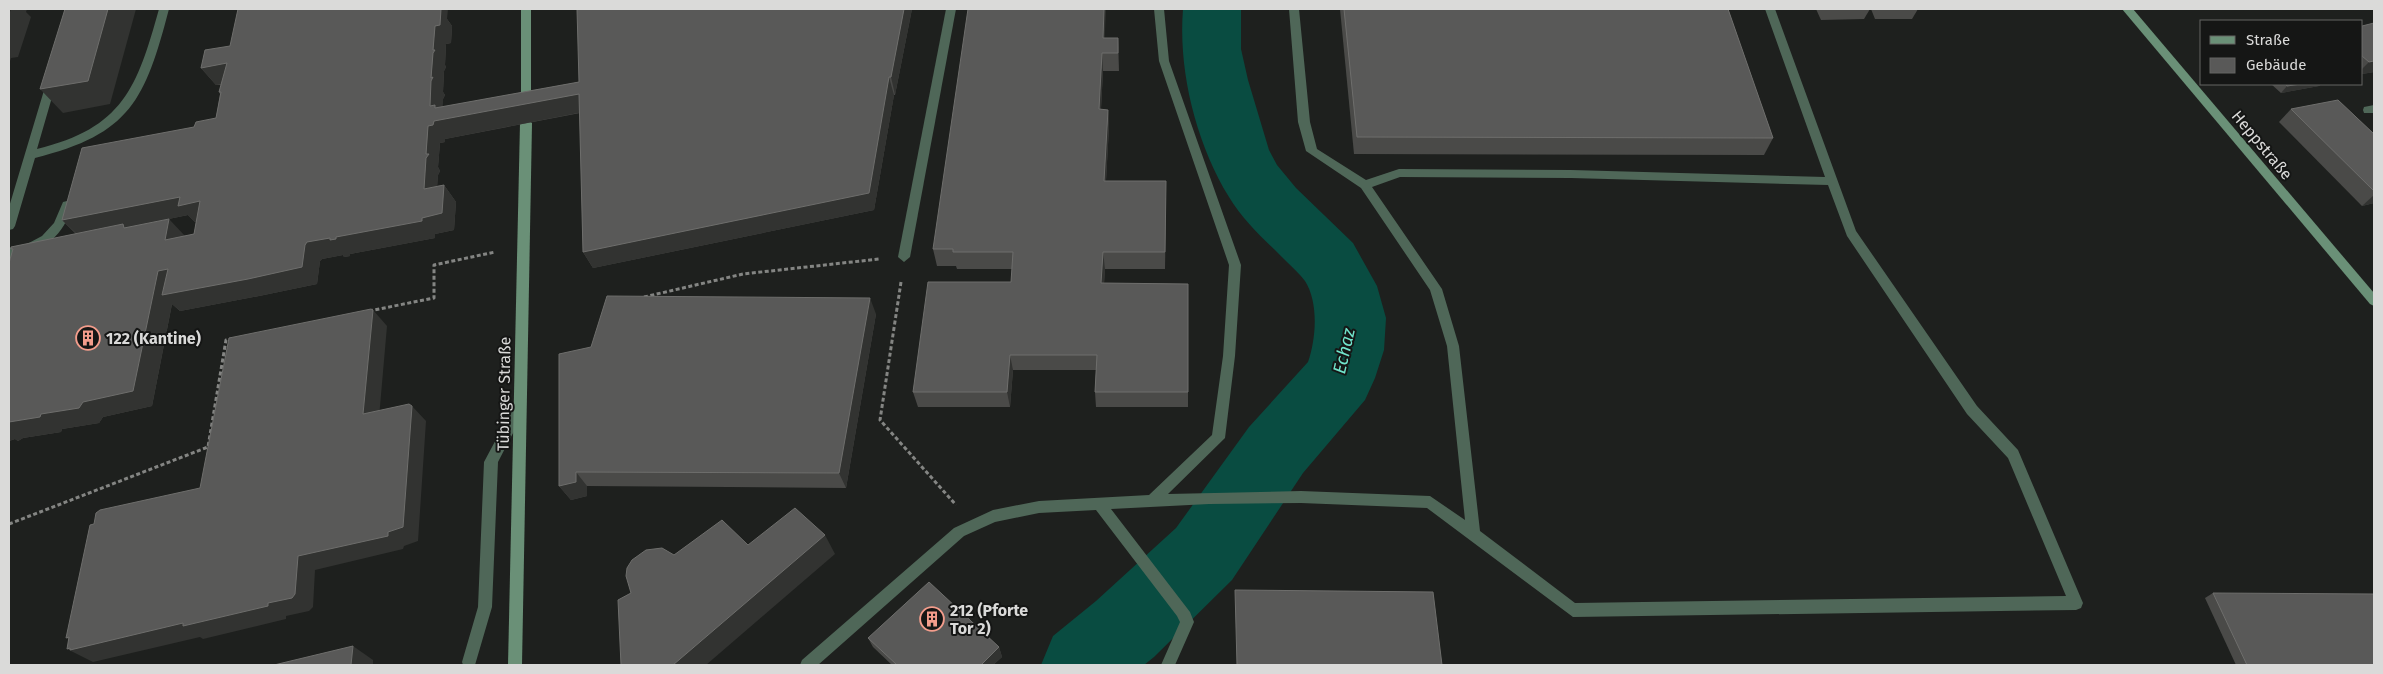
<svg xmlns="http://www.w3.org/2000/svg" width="2383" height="674" viewBox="0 0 2383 674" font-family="'Fira Sans',sans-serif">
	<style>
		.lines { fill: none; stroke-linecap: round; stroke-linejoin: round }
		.river { fill: #094c41; fill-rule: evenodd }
		.path { stroke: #848583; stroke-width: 3; stroke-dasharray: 4 2.5; stroke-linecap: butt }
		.lane { fill: #4f6758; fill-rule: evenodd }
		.secondary { fill: #6a9077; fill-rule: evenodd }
		.wall { fill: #4a4a48; fill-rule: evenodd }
		.shaded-wall { fill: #323331 }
		.building { fill: #595958; stroke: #6e6e6c }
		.labels { text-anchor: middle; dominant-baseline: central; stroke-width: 4; stroke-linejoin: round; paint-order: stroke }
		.street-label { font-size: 16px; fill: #dadad9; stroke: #151615 }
		.poi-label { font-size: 16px; font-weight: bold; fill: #dadad9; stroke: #151615; text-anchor: start }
		.water-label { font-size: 18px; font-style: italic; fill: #71e5cc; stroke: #151615 }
	</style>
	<rect width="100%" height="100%" fill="#1e201e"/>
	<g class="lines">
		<path class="river" d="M1183 9H1241V49L1248 80 1269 150 1277 165 1296 188 1353 243 1377 286 1386 318 1384 350 1375 378 1365 400 1303 473 1232 580 1154 657 1144 665H1041L1053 636 1096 601 1176 528 1249 427 1308 362C1316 339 1319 303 1305 281 1300 274 1293 268 1287 262 1267 242 1244 222 1229 197 1196 143 1178 71 1183 9Z"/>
		<g class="path">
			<polyline points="901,282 880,420 956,505"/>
			<polyline points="644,297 743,274 879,259"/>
			<polyline points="369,311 434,298 434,265 495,252"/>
			<polyline points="9,524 208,447 226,340 231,339"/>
		</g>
		<g class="lane">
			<path d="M159 9H169C145 100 131 134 35 158L15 226 13 229 9 230V207L48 77 52 76 57 80 37 149C123 128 137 88 159 9Z"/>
			<polygon points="946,9 956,9 910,257 904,262 898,257"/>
			<path d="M1154 9H1164L1169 61 1241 265 1235 356 1225 438 1168 494 1301 491 1430 496 1465 520 1447 346 1430 290 1361 188 1306 151 1298 122 1289 9H1299L1310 122 1317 149 1366 180 1399 169 1571 170 1825 177 1765 9H1775L1856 231 1977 406 2018 450 2083 603 2081 608 2076 610 1573 617 1427 508 1301 503 1209 504 1111 509 1190 612 1194 622 1175 665H1161L1180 622 1177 616 1096 510 1039 513 995 522 964 536 818 665H800L802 660 954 528 993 510 1039 501 1149 495 1212 435 1223 356 1229 265 1159 61ZM1400 177 1571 178 1828 185 1847 236 1967 414 2008 458 2066 596 1575 603 1480 531 1459 346 1442 289 1372 187Z"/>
			<polygon points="2374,105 2374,113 2364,113 2363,110 2364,107"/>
			<path d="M67 201 73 205C61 240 44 250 9 258V248L27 244 42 236 54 223 63 202Z"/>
			<polygon points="520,402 525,404 526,408 498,462 492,607 475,665 463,665 462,662 478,607 484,462 515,404"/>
		</g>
		<g class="secondary">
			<polygon points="521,9 531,9 531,109 526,113 521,109"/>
			<polygon points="2122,9 2133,9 2374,293 2374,306 2370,304"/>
			<polygon points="526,119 532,123 522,665 508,665 520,123"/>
		</g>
	</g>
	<g class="wall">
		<path d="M912 9 895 95H894L874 210 593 268 583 252 580 113 445 139V142L440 143 438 167 440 171 438 175 437 186 444 185 456 202 454 230 435 234V238L350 254V256L344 257 343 255 322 259 320 261 317 284 264 295 180 311 172 304 152 406 103 417 99 423 62 429 61 432 23 438 18 441 15 439 9 441V263L13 251 11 249 76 234 62 220 194 127 216 118 220 94 219 92 221 85H216L201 68 447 19 452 26 451 43 446 44 445 65 446 67 444 71 443 92 445 95 443 99 442 107 579 82ZM188 215 195 222H196L194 234 185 236 149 223Z"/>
		<polygon points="1340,9 1728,9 1773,138 1764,155 1354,154"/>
		<polygon points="1816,9 1870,9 1864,19 1821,20"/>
		<polygon points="1871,9 1918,9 1912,19 1875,19"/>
		<polygon points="2362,26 2374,72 2362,74"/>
		<polygon points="1105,38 1118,38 1119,56 1119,71 1103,71 1101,109 1108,110 1109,127 1106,181 1166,198 1165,269 1105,269 1104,283 1188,284 1188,407 1096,407 1095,392 1096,370 1013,370 1010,407 918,407 913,392 1011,282 1012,269 957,269 956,266 937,266 933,249"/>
		<polygon points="2271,84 2321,84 2319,86 2281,93"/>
		<polygon points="2291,109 2374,134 2374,203 2362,206 2279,122"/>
		<polygon points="876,314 846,488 587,486 587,496 571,500 559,486 559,354"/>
		<polygon points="2213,593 2374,665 2236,665 2205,598"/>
		<polygon points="868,638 999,647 1002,657 993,665 892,665 873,647"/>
	</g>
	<g class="shaded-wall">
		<polygon points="11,9 27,9 26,12 31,17 18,57 11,58 9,64 9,15"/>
		<polygon points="108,9 136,9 110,104 63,113 40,89"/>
		<polygon points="436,9 448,9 447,19 452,26 451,43 446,44 445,65 446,67 444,71 443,92 445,95 443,99 442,116 579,94 588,111 445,139 445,142 440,143 438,167 440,171 438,175 436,206 424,189"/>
		<polygon points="904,9 912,9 895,95 891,77"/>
		<polygon points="1104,9 1106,9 1104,53 1103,38"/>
		<polygon points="1118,38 1119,56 1119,71 1118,53"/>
		<polygon points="1102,53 1103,71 1100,127 1099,109"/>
		<polygon points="2374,61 2374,72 2362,74 2362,69 2369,62"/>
		<polygon points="227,63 241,81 216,85 201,68"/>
		<polygon points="889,77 894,95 874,210 593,268 583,252"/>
		<polygon points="2301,84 2321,84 2319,86 2281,93 2287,86"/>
		<polygon points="1108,110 1109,127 1105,198 1104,181"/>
		<polygon points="1166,181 1166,198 1165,269 1165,252"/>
		<polygon points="444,185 456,202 454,230 435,234 435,238 350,254 350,256 344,257 343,255 322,259 320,261 317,284 264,295 180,311 172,304 152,406 103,417 99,423 62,429 61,432 23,438 18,441 15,439 9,441 9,422 158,271 305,245 307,242 336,237 422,218"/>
		<polygon points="2374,195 2374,203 2362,206"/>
		<polygon points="180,197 200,201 216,218 195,222 188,215 80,237 62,220"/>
		<polygon points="169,219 185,236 165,240"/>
		<polygon points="1103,252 1105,269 1103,300 1101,283"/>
		<polygon points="870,298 876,314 846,488 839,473"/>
		<polygon points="373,310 387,326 378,429 363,414"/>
		<polygon points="1010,355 1013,370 1010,407 1007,392"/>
		<polygon points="412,406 426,421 418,541 404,546 403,549 315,570 313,607 309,611 286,616 286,619 203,639 200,637 93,662 67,649 82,647 66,638 268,603 298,556"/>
		<polygon points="576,472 587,486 587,496 571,500 559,486"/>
		<polygon points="825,535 835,554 706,665 673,665"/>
		<polygon points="353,646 373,660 373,665 351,665"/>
		<polygon points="999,647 1002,657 993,665 981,665"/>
	</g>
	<g class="building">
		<polygon points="65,9 108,9 88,81 40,89"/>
		<polygon points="238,9 441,9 440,25 435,26 433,50 435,50 433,53 431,78 433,77 431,81 430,106 435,105 435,108 579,82 577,9 904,9 891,77 889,77 869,193 583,252 579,94 434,121 433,125 428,126 426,154 429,154 426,158 424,189 444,185 442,213 422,218 422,221 336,237 336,239 330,240 330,238 307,242 305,245 302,267 248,279 162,295 168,269 158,271 133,391 83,402 79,408 41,414 40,417 9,422 9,263 13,249 11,249 11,247 123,224 124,228 169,219 165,240 194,234 200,201 178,206 180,197 62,220 82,148 194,127 196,122 216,118 221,92 219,92 227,63 201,68 205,50 230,46"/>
		<polygon points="968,9 1104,9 1103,38 1118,38 1118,53 1102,53 1099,109 1108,110 1104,181 1166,181 1165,252 1103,252 1101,283 1188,284 1188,392 1095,392 1097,355 1010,355 1007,392 913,392 928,282 1011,282 1013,252 953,252 953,249 933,249"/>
		<polygon points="1344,9 1728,9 1773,138 1357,137"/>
		<polygon points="2374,23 2374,61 2369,62 2362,56 2362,26"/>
		<polygon points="2285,84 2301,84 2287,86"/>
		<polygon points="2338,100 2374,134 2374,191 2291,109"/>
		<polygon points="607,296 870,298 839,473 576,472 576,482 559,486 559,354 591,347"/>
		<polygon points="371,309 373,310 363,414 409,404 412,406 403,527 388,532 388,536 298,556 295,594 292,598 268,603 268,606 183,626 183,623 70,650 70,648 67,649 69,637 66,638 90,525 94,524 96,513 100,510 200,488 229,338"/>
		<polygon points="795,508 825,535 673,665 621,665 618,600 631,593 626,576 627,568 632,560 646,550 662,548 674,555 722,520 748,545"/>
		<polygon points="929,582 999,647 981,665 897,665 868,638"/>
		<polygon points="1235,590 1433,592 1442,665 1237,665"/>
		<polygon points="2213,593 2374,594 2374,665 2247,665"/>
		<polygon points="353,646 351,665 274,665"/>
	</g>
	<defs>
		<g id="building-ring" transform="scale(1.25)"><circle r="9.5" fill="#151615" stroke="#f49d8c" stroke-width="1.5"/><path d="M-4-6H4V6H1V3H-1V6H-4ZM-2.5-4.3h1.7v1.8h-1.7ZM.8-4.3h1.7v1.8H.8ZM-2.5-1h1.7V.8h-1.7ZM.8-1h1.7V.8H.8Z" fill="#f49d8c"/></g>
	</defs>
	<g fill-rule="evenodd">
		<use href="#building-ring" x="88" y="338"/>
		<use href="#building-ring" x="932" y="619"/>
	</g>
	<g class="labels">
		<g class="street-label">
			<text transform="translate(2262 145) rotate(50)">Heppstraße</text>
			<text transform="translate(504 394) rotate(-89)">Tübinger Straße</text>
		</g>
		<g class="poi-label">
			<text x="106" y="338">122 (Kantine)</text>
			<text x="950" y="610">212 (Pforte<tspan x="950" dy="18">Tor 2)</tspan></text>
		</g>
		<g class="water-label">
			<text transform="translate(1344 351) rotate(-77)">Echaz</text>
		</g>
	</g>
	<rect width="2383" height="674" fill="none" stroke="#dadad9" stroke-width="20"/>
	<rect x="2200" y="20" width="162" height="65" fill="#151615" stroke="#646463"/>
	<rect x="2210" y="36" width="25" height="8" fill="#6a9077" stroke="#646463"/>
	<text x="2246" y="45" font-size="15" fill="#dadad9">Straße</text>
	<rect x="2210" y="58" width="25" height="15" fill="#595958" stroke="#646463"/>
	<text x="2246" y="70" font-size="15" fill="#dadad9">Gebäude</text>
</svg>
